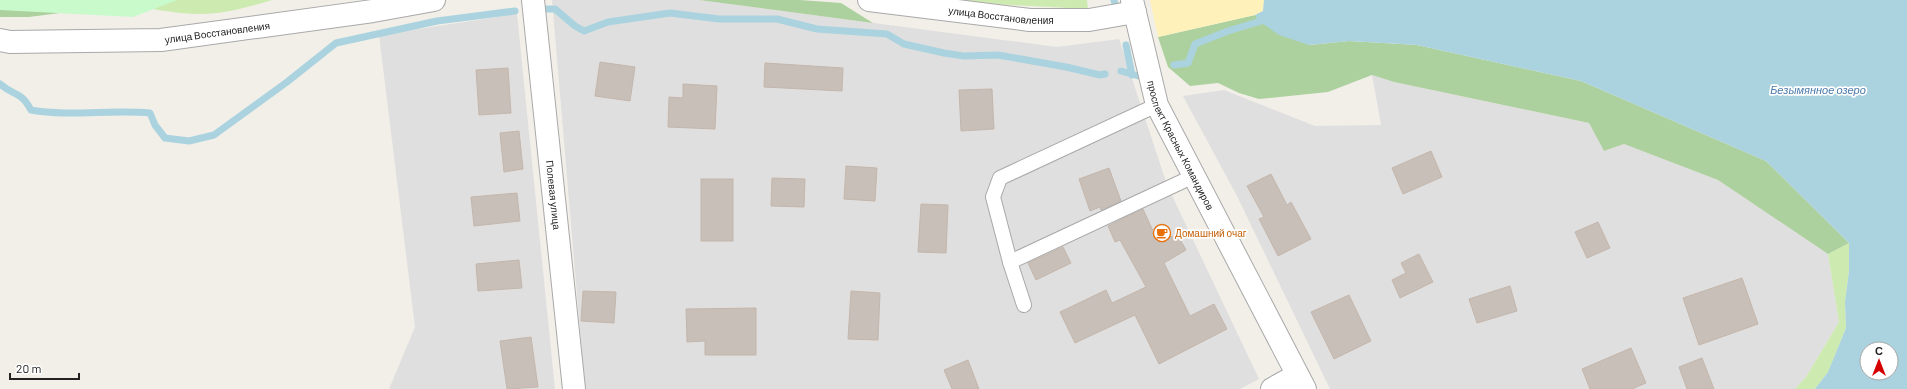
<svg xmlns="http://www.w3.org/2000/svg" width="1907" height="389" viewBox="0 0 1907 389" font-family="Barlow,sans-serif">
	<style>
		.residential { fill: #e0dfdf }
		.grass { fill: #cdebb0 }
		.forest { fill: #add19e }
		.sand { fill: #fff1ba }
		.park { fill: #c8facc }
		.water { fill: #aad3df; fill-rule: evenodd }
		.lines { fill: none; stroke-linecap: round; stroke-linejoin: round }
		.stream { stroke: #aad3df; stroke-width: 7 }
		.building { fill: #c7bfb8; stroke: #c4b6ab }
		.service-casing { stroke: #a9a9a9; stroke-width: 16 }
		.minor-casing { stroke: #a9a9a9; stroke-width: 24 }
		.tertiary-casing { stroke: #a9a9a9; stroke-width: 24 }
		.service { stroke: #fff; stroke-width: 14 }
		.minor { stroke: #fff; stroke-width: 22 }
		.tertiary { stroke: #fff; stroke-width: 22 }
		.labels { text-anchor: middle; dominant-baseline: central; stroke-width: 3.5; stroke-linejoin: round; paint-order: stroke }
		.street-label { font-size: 10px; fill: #222; stroke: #fff }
		.food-label { font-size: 10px; fill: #c56008; stroke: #fff; text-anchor: start }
		.water-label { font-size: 11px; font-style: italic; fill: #4a7aab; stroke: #fff }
	</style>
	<rect width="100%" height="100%" fill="#f2efe9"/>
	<g class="residential">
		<polygon points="552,0 699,0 1057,47 1119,39 1167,185 1259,379 1240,389 585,389"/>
		<polygon points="517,14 555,389 389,389 415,327 379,35"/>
		<polygon points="1372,75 1394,82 1589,123 1604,151 1624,144 1718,180 1828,254 1839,322 1806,377 1795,389 1330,389 1237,196 1183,96 1224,90 1315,126 1381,125"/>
	</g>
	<g class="grass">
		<path d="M122 0H272C249 7 224 14 200 14 174 14 148 8 123 3Z"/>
		<polygon points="959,0 1087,0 1088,9 1009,5"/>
		<polygon points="1849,243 1849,271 1845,302 1846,328 1828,372 1815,389 1795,389 1806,377 1839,322 1828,254"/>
	</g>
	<g class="forest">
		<polygon points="0,0 122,0 108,14 60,13 29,17 0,17"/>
		<polygon points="699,0 800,0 841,3 873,23"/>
		<polygon points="1255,15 1260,21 1309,45 1349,41 1417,45 1581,81 1766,161 1849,243 1828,254 1718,180 1624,144 1604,151 1589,123 1394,82 1372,75 1328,92 1259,99 1239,93 1218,83 1190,86 1168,67 1158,37"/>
	</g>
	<polygon class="sand" points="1150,0 1264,0 1263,11 1255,15 1158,37"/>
	<polygon class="park" points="0,0 177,0 133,17 0,10"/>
	<path class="water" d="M1264 0H1907V389H1815L1828 372 1846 328 1845 302 1849 271V243L1766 161 1581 81 1417 45 1349 41 1309 45 1279 35 1259 21 1255 15 1263 11ZM1867 349H1891V373H1867Z"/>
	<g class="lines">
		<g class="stream">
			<polyline points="1114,0 1115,4"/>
			<polyline points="547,9 555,9 575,26 584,31 608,22 670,13 719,19 777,19 817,29 887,34 904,44 944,53 964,56 998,55 1066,67 1100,75 1105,74"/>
			<polyline points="1126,45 1132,75"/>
			<polyline points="1174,65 1188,63 1195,44 1228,31 1268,19"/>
			<polyline points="1121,71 1142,77"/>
			<path d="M0 84C15 97 20 90 31 110 70 117 111 109 150 113L155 125 165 138 189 141 214 135 287 82 336 43 437 21 515 11"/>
		</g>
	</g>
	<g class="building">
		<polygon points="600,62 635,67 630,101 595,96"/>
		<polygon points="765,63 843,68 842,91 764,87"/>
		<polygon points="508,68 511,113 479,115 476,70"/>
		<polygon points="683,84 717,86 715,129 668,127 669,97 683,98"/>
		<polygon points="992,89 994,129 961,131 959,90"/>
		<polygon points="519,131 523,169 504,172 500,133"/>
		<polygon points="1431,151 1442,177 1403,194 1392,168"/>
		<polygon points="846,166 877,168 875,201 844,199"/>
		<polygon points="1109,168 1121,201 1101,210 1100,207 1090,211 1079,179"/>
		<polygon points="1271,174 1287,205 1291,202 1311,239 1278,256 1259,219 1264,217 1247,186"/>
		<polygon points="772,178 805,179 804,207 771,206"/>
		<rect x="701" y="179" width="32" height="62"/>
		<polygon points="517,193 520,221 474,226 471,197"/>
		<polygon points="921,204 948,205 946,253 918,252"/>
		<polygon points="1143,209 1153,231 1165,225 1171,237 1177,234 1186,250 1164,263 1190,316 1214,304 1227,329 1159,364 1135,315 1075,343 1060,312 1106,290 1112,303 1146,287 1120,240 1115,242 1108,226"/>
		<polygon points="1598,222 1610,248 1587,258 1575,232"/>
		<polygon points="1063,247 1071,263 1036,280 1028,263"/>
		<polygon points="1419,254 1433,282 1400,298 1392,280 1406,273 1401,263"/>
		<polygon points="519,260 522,288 478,291 476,264"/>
		<polygon points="1742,278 1758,324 1699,345 1683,298"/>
		<polygon points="1510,286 1517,311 1477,323 1469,299"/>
		<polygon points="583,291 616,292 614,323 581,321"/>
		<polygon points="851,291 880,293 878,340 848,339"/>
		<polygon points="1349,295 1371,341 1334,359 1311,312"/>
		<polygon points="756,308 756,355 705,355 705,341 687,342 686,309"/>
		<polygon points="531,337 538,387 507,389 500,341"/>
		<polygon points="1631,348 1646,383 1632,389 1590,389 1582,369"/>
		<polygon points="1702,358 1714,389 1687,389 1679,367"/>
		<polygon points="968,360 979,389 952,389 944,370"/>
	</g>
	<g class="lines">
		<g class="service-casing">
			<g id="service">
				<polyline points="1010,262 1194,176"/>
				<polyline points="1024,305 1010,262 993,197 1000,178 1157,105"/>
			</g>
		</g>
		<g class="minor-casing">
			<g id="minor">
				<path id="s1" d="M533 0 574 389"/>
				<path id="s2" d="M869 0 1030 20H1089L1135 12"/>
				<path id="s3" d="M0 40 10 42 161 40 373 11 434 0"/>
				<polyline points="1272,389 1297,375"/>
			</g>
		</g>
		<g class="tertiary-casing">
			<g id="tertiary">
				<path id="s4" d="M1132 0 1157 105 1305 389"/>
			</g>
		</g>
		<use href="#service" class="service"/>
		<use href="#minor" class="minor"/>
		<use href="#tertiary" class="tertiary"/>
	</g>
	<defs>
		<g id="cafe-ring" transform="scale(0.9)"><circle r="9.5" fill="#fff" stroke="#e8710a" stroke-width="1.5"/><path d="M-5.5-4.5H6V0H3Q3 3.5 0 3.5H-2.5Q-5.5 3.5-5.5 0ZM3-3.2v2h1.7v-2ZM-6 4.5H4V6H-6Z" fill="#e8710a"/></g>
	</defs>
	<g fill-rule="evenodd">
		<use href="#cafe-ring" x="1162" y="233"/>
	</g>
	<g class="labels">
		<g class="street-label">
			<text stroke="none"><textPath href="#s2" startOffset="133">улица Восстановления</textPath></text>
			<text stroke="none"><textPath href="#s3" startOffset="218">улица Восстановления</textPath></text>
			<text stroke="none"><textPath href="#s4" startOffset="154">проспект Красных Командиров</textPath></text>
			<text stroke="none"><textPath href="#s1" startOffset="196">Полевая улица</textPath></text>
		</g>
		<g class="food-label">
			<text x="1175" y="233">Домашний очаг</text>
		</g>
		<g class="water-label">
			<text x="1818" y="89">Безымянное озеро</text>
		</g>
	</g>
	<g transform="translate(1879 361)"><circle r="19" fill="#ffffff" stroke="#a7a7a7"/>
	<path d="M0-3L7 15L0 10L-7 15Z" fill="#d40000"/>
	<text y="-6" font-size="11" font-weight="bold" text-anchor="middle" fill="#222222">С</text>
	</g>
	<path d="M10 373v6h69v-6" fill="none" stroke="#222222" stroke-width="2"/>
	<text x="16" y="373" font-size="12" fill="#222222" stroke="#ffffff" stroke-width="3" paint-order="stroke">20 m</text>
</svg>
